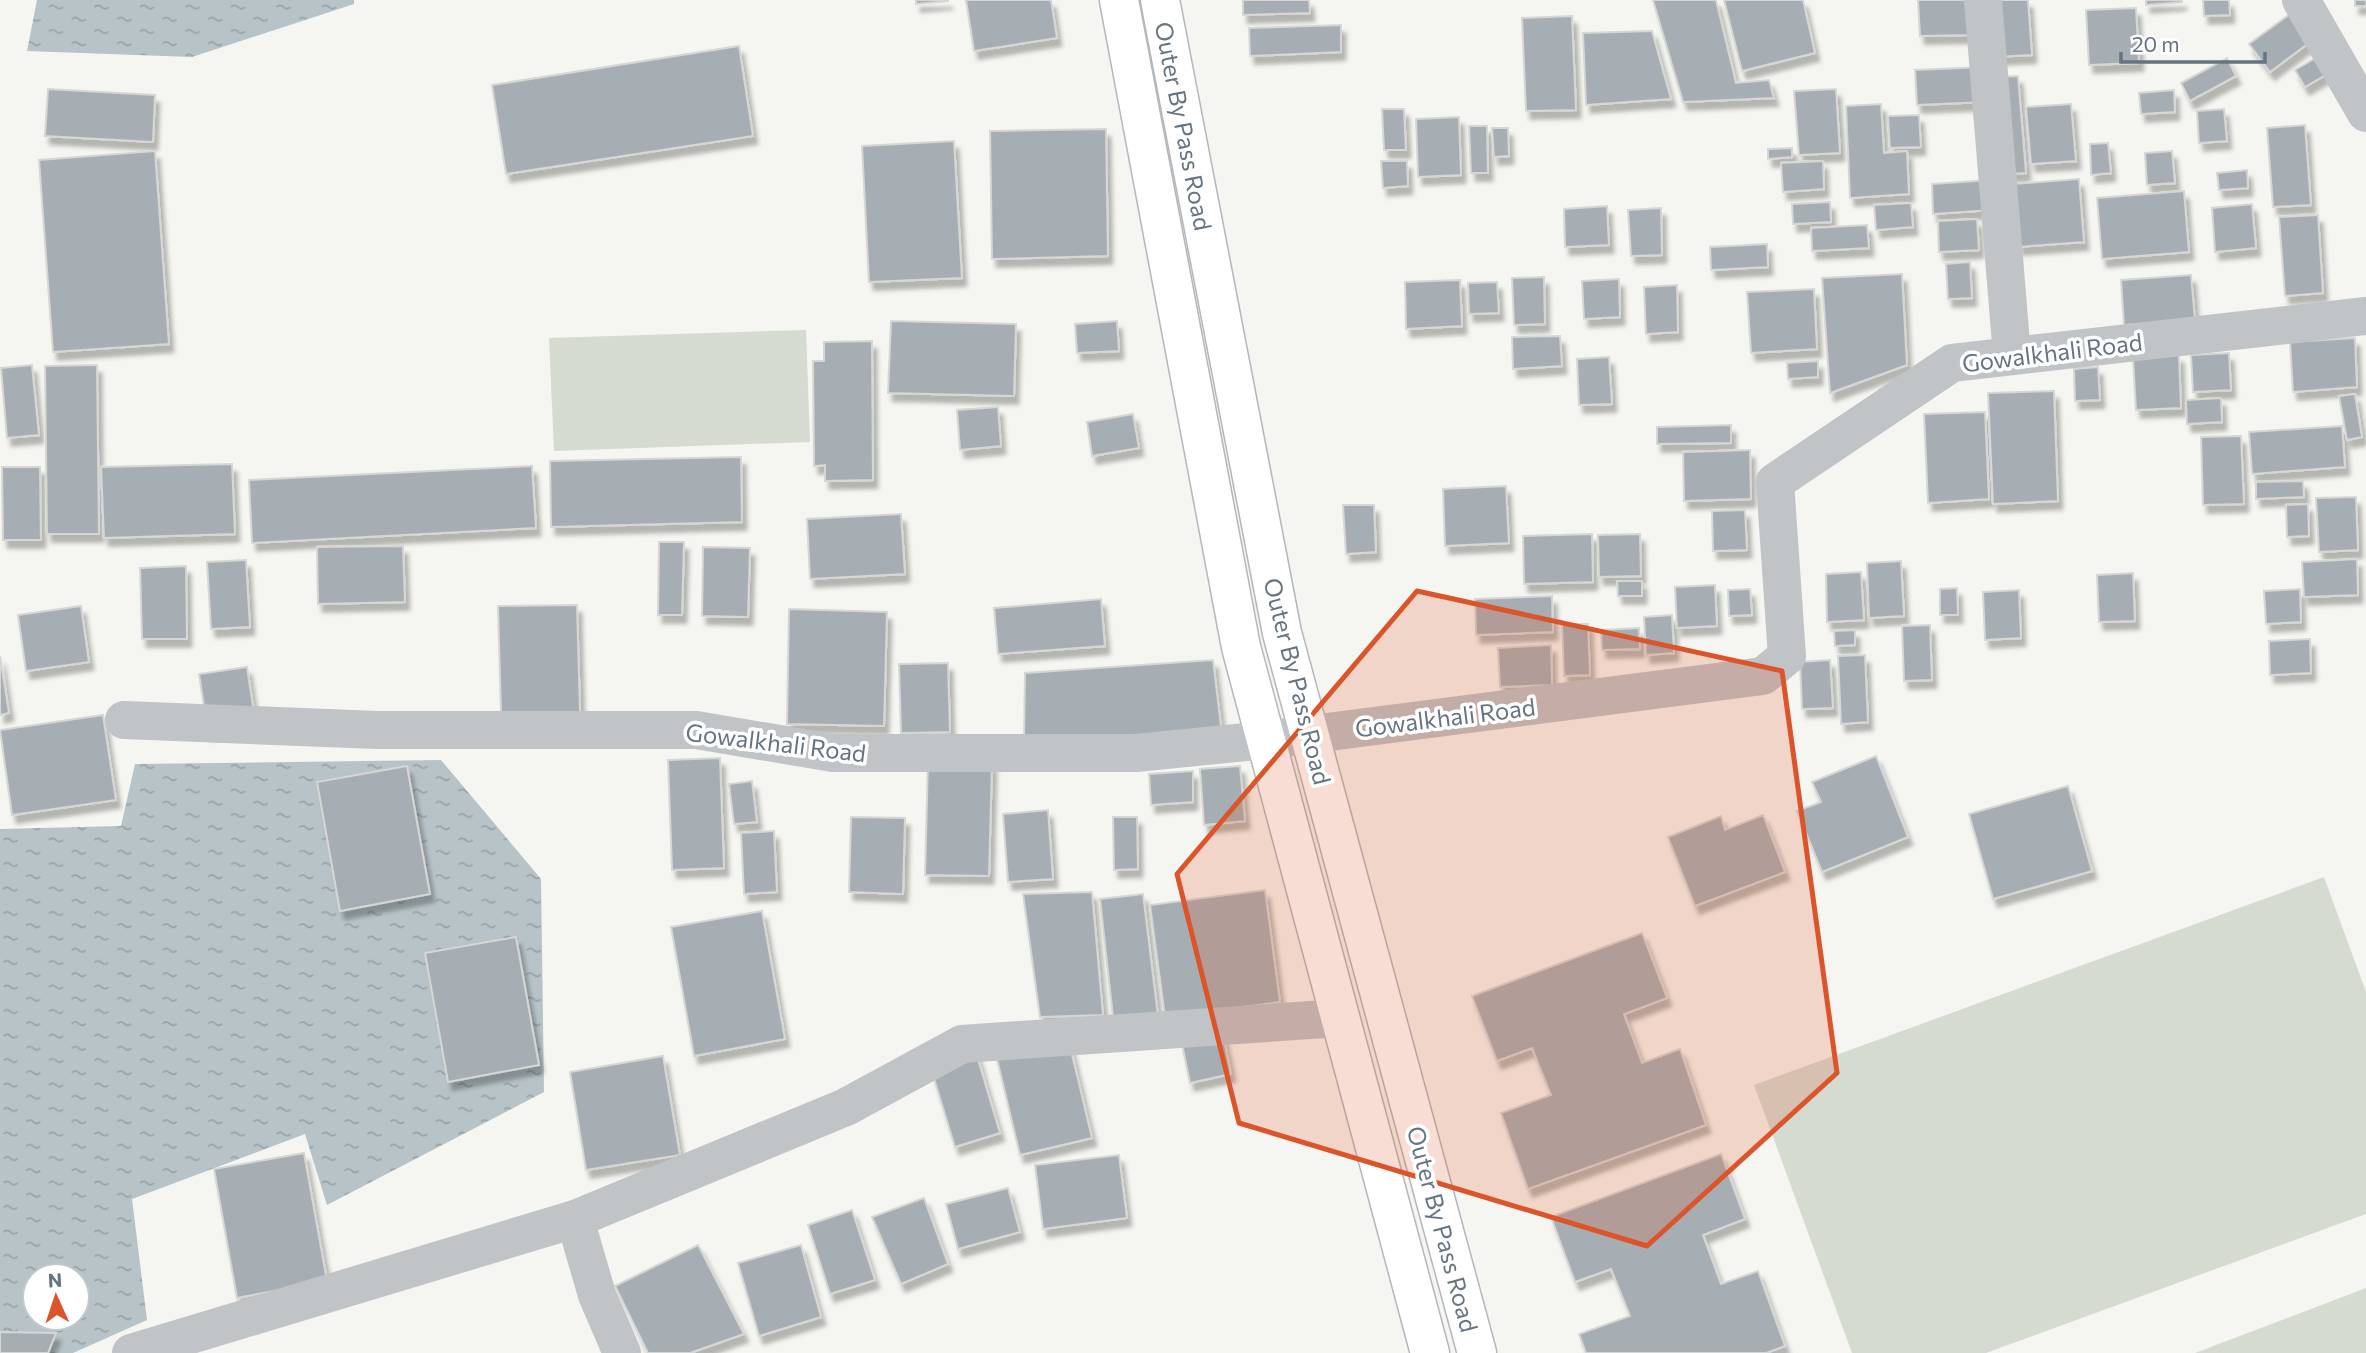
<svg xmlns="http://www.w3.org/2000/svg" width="2366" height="1353" viewBox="0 0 2366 1353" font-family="Commissioner,sans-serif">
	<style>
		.green { fill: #d6dbd2 }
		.water { fill: url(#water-ripples); fill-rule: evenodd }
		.building { fill: #a7aeb3; stroke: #d6d6d4; stroke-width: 2; filter: url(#shadow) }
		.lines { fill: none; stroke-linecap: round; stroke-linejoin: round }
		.major-casing { stroke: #b3b7bb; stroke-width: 41 }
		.minor { stroke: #c0c4c7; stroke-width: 38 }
		.major { stroke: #fff; stroke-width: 38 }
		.marked { fill: #db542a; fill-opacity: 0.2; stroke: #db542a; stroke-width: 5; stroke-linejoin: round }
		.labels { text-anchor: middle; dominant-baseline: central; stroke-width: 7; stroke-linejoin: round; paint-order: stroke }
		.street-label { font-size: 24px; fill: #657481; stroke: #fff }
	</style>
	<defs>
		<pattern id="water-ripples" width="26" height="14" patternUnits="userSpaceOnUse" patternTransform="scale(1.75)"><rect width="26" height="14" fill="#b7c3c7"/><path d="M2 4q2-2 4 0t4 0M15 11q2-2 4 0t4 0" fill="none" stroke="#98a3a7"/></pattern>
		<filter id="shadow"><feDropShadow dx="4.5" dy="8" stdDeviation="2" flood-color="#0004"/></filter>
	</defs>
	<rect width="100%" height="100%" fill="#f5f5f1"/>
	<g class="green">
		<polygon points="806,330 810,442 554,451 549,338"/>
		<polygon points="2324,877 2366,992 2366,1214 1986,1353 1852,1353 1754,1085"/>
		<polygon points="2366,1288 2366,1353 2195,1353"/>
	</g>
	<g class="water">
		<polygon points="37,0 354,0 354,4 192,57 27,51"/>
		<path d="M441 760 541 879 544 1092 327 1205 305 1134 132 1199 147 1320 73 1353H0V829L121 826 135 764ZM35 1276H77V1318H35Z"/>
	</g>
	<g class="building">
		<polygon points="916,0 948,0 948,1 916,4"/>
		<polygon points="966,0 1051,0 1057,38 974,51"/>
		<polygon points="1243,0 1309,0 1310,13 1243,15"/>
		<polygon points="1653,0 1716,0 1736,83 1769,80 1774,98 1683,102"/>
		<polygon points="1724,0 1803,0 1815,53 1742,71"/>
		<polygon points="1918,0 1968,0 1970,35 1920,36"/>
		<polygon points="1990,0 2028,0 2032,55 1995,57"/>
		<polygon points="2146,0 2182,0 2182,2 2146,5"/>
		<polygon points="2203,0 2229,0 2230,15 2204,16"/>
		<rect x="2355" y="0" width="11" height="6"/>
		<polygon points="2136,8 2139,63 2089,65 2086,10"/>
		<polygon points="2290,14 2310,42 2270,72 2249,44"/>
		<polygon points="1572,16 1576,110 1526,111 1522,18"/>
		<polygon points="1341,25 1341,52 1250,56 1249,28"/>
		<polygon points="1652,31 1671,99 1586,105 1583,33"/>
		<polygon points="739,46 753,136 506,174 492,85"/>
		<polygon points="2319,56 2329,73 2305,87 2295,70"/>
		<polygon points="2227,58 2236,76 2190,101 2181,83"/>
		<polygon points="1984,67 1986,102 1917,105 1915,70"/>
		<polygon points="2018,76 2026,173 2008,174 2000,77"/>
		<polygon points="48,89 155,95 153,142 45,136"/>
		<polygon points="1836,89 1840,153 1799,155 1794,91"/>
		<polygon points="2174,90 2175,112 2141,114 2139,93"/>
		<polygon points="1881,104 1884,153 1907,151 1909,194 1850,198 1846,106"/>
		<polygon points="2071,104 2076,161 2031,164 2026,107"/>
		<polygon points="1382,109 1404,109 1406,150 1384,150"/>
		<polygon points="2224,109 2227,141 2199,143 2197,111"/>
		<polygon points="1919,115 1921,147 1890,148 1888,116"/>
		<polygon points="1459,117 1461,175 1418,177 1416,119"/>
		<polygon points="2305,125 2311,205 2273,207 2267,128"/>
		<polygon points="1469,126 1487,126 1488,173 1471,173"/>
		<polygon points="1492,128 1508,128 1509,156 1494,157"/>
		<polygon points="1106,129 1108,256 992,259 990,131"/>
		<polygon points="954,141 962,278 869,282 862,146"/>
		<polygon points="2108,143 2111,173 2091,175 2090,144"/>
		<polygon points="1792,148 1792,157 1768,159 1768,149"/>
		<polygon points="155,151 169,344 53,352 39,160"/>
		<polygon points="2172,151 2175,183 2147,185 2145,153"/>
		<polygon points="1381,161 1407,161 1408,186 1383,188"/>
		<polygon points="1823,161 1824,189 1783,192 1781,163"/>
		<polygon points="2247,170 2248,188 2219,190 2217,173"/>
		<polygon points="2079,179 2084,242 2018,247 2013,184"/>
		<polygon points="1990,180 1992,210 1933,214 1932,184"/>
		<polygon points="2184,191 2189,252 2102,259 2097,198"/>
		<polygon points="1830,202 1831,222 1793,224 1792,204"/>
		<polygon points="1911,203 1913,227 1876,230 1874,205"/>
		<polygon points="2252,204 2256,248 2215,252 2212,208"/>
		<polygon points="1607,206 1609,245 1565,247 1564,209"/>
		<polygon points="1661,208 1662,255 1631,256 1628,210"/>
		<polygon points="2318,215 2323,293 2285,296 2279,217"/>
		<polygon points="1977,219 1979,250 1939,252 1938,221"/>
		<polygon points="1867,225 1869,248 1812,251 1811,228"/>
		<polygon points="1767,244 1768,267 1711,270 1710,247"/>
		<polygon points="1970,262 1972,298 1948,299 1946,264"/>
		<polygon points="1902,274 1907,365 1830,393 1822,278"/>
		<polygon points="2191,275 2195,320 2124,325 2121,280"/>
		<polygon points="1544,277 1545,324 1514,325 1512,278"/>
		<polygon points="1619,279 1620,317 1584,319 1582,281"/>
		<polygon points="1460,280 1462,326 1406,329 1405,282"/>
		<polygon points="1497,282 1499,313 1469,314 1468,283"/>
		<polygon points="1677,285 1678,332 1646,334 1644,287"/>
		<polygon points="1814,289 1817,349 1751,353 1747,292"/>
		<polygon points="891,321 1016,324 1014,396 888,393"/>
		<polygon points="1117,321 1119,351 1077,353 1075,324"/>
		<polygon points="1560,336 1562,366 1513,369 1512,337"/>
		<polygon points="2355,338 2357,387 2293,392 2290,342"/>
		<polygon points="872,341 873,480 825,481 825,465 814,466 813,361 824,361 824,342"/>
		<polygon points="2229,353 2231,390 2193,392 2191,355"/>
		<polygon points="2179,355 2181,408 2136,410 2133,358"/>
		<polygon points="1609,357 1612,404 1579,405 1577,359"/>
		<polygon points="1818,361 1818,377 1788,379 1787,363"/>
		<polygon points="32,365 39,435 7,438 1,368"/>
		<polygon points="97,365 99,534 47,534 45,366"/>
		<polygon points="2098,367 2100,400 2075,401 2074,369"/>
		<polygon points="2054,391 2058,501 1993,504 1988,393"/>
		<polygon points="2355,394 2362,437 2347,440 2339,396"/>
		<polygon points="2221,398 2222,422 2187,424 2186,400"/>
		<polygon points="998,407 1001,446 960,450 957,410"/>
		<polygon points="1985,412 1989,499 1928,503 1924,414"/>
		<polygon points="1133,414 1139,448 1092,456 1087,422"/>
		<polygon points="1731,425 1731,443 1657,444 1657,427"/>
		<polygon points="2342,426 2345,467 2252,474 2249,432"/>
		<polygon points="2241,436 2244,504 2203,505 2201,437"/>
		<polygon points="1750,450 1751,499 1684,501 1683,452"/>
		<polygon points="741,457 742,522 551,527 550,461"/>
		<polygon points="232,464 235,534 104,538 101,467"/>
		<polygon points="532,466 536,528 252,543 249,480"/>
		<polygon points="2,467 40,467 41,540 3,540"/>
		<polygon points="2303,481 2304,497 2256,499 2256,482"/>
		<polygon points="1506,486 1509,543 1445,546 1443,489"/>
		<polygon points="2356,497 2358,550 2319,552 2316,498"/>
		<polygon points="2308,504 2309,536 2287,537 2286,505"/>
		<polygon points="1343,505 1374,505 1376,552 1346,554"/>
		<polygon points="1745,510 1747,550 1713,551 1712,511"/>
		<polygon points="901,514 905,574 810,579 807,519"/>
		<polygon points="1592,534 1593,582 1524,584 1523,536"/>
		<polygon points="1640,534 1641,576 1599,577 1598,535"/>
		<polygon points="659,542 684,542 682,615 658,615"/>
		<polygon points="403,546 405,602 318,604 317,547"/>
		<polygon points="703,547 750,548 748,617 702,616"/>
		<polygon points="2357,559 2358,595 2304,597 2302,562"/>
		<polygon points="246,560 250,627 211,629 207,562"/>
		<polygon points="1901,561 1904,616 1869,618 1867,563"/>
		<polygon points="186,566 187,639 142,639 140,568"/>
		<polygon points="1861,572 1864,620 1827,622 1826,574"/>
		<polygon points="2133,573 2135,621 2099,622 2097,575"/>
		<polygon points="1617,581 1642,581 1642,596 1618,596"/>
		<polygon points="1715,585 1717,626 1677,628 1675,587"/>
		<polygon points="1957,588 1958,615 1940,615 1940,589"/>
		<polygon points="1750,589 1752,615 1729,616 1728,590"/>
		<polygon points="2300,589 2301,622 2266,624 2264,591"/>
		<polygon points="2019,590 2021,638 1985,640 1983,592"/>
		<polygon points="1552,596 1553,632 1476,635 1475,599"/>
		<polygon points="1101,599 1105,646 998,654 994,608"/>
		<polygon points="577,605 580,712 501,713 498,606"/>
		<polygon points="81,606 89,662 26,671 18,615"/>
		<polygon points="789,609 887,612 884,726 787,724"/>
		<polygon points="1672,615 1674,653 1646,655 1644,617"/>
		<polygon points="1562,624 1588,624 1590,675 1564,676"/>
		<polygon points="1930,625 1932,680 1904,681 1902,626"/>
		<polygon points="1639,628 1640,649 1602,650 1601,630"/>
		<polygon points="1855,630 1855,645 1835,646 1834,631"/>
		<polygon points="2310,639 2311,673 2270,675 2269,641"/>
		<polygon points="1551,645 1552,685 1500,687 1498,648"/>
		<polygon points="1865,655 1868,722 1841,724 1838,656"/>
		<polygon points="0,656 9,713 0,715"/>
		<polygon points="1213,660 1222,735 1024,740 1025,673"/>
		<polygon points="1830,660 1833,708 1802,709 1800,662"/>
		<polygon points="948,663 950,732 901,733 899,664"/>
		<polygon points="247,667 256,725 208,732 199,674"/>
		<polygon points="103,715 116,800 12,815 0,730"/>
		<polygon points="1876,756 1908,837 1822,872 1797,811 1821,802 1812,782"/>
		<polygon points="720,758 724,868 672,870 668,760"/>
		<polygon points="928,761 992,763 989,876 925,875"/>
		<polygon points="407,766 430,894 340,911 317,782"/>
		<polygon points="1240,766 1245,821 1204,825 1200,769"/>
		<polygon points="1193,771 1193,802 1151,805 1149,774"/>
		<polygon points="752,781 757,822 734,824 729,784"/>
		<polygon points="2068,786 2092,871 1993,899 1969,814"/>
		<polygon points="1048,810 1053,879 1008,882 1003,814"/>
		<polygon points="1763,815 1785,872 1695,906 1668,837 1721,816 1725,830"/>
		<polygon points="851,817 905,818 903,894 849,892"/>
		<polygon points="1113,817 1137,817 1138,869 1114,870"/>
		<polygon points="774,831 777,892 744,894 741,833"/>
		<polygon points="1265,890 1280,1002 1165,1017 1150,905"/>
		<polygon points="1092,892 1103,1015 1040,1017 1023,894"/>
		<polygon points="1143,894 1158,1016 1113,1017 1100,899"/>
		<polygon points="762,911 785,1039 694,1056 671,927"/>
		<polygon points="1642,933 1667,998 1624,1014 1642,1063 1680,1049 1706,1125 1528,1189 1501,1113 1551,1095 1532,1048 1497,1061 1472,996"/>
		<polygon points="516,937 539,1065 448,1082 425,953"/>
		<polygon points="1220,1020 1231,1074 1190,1083 1179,1029"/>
		<polygon points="1064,1021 1092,1138 1020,1155 992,1038"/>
		<polygon points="974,1046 1000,1133 955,1147 928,1059"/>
		<polygon points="663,1056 680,1155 586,1170 570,1072"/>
		<polygon points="304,1153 327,1281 237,1298 214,1169"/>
		<polygon points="1721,1154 1745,1219 1703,1235 1721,1284 1758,1271 1785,1346 1766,1353 1586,1353 1579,1334 1630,1316 1611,1269 1575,1282 1551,1217"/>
		<polygon points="1119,1155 1127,1218 1043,1229 1035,1165"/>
		<polygon points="1008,1188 1020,1232 958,1249 946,1204"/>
		<polygon points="924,1198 948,1264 901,1284 872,1217"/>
		<polygon points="852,1210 875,1280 830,1294 808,1225"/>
		<polygon points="698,1245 744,1334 690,1353 648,1353 615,1286"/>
		<polygon points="801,1245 821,1317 759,1336 738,1263"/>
		<polygon points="0,1332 56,1333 48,1353 0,1353"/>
	</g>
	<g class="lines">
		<g class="major-casing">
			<g id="major">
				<polyline points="1119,0 1241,647 1430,1353"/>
				<polyline points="1160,0 1282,633 1477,1353"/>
			</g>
		</g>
		<g class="minor">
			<polyline points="1983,0 2012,356"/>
			<polyline points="2301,0 2366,113"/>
			<polyline points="124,720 377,730 696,730 833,753 1136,753 1266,740 1763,676 1787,656 1775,482 1952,363 2366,316"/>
			<polyline points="575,1219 597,1295 622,1353"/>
			<polyline points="131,1353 575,1219 846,1107 962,1044 1340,1018"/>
		</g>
		<use href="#major" class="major"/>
	</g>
	<path class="marked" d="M1417 591 1782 671 1837 1073 1647 1246 1239 1123 1177 874Z"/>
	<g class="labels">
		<g class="street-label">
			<text transform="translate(1184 126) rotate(79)">Outer By Pass Road</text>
			<text transform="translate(2052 352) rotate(-7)">Gowalkhali Road</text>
			<text transform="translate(1298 681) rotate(76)">Outer By Pass Road</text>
			<text transform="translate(1445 717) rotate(-7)">Gowalkhali Road</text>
			<text transform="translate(776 742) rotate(7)">Gowalkhali Road</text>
			<text transform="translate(1443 1229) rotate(75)">Outer By Pass Road</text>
		</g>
	</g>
	<g transform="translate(56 1297) rotate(357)"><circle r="33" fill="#ffffff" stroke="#c1c7cd" stroke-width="2"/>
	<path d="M0-5L12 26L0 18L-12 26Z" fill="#db542a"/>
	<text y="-10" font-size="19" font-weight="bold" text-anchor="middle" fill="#657481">N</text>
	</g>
	<path d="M2121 52v10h144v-10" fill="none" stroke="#657481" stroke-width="3.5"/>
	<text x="2132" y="52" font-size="21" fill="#657481" stroke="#ffffff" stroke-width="5" paint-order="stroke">20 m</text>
</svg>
